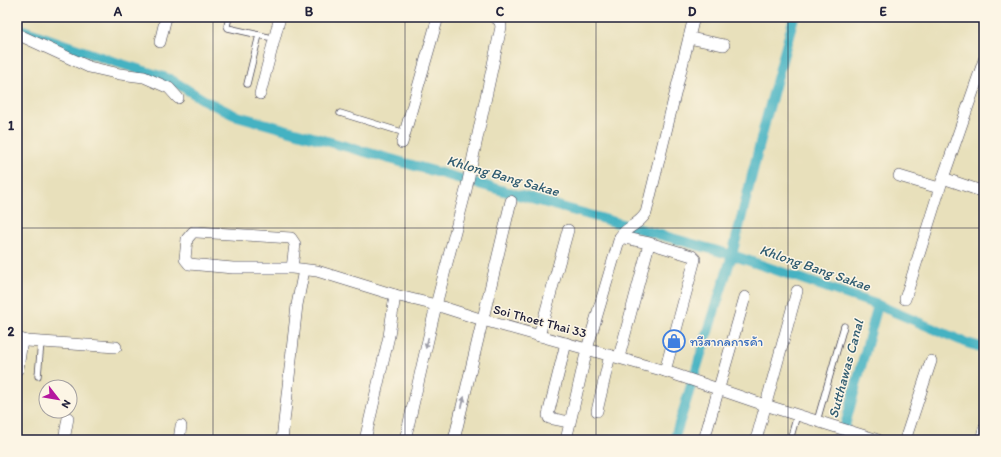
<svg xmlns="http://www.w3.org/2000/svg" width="1001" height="457" viewBox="0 0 1001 457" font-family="Itim,'Playpen Sans Thai',sans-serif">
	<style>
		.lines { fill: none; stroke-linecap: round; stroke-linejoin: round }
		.canal { stroke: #45b2c2; stroke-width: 10 }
		.lane-casing { stroke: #403e4e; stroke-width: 7 }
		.street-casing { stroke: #403e4e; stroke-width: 12 }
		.lane { stroke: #fff; stroke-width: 5.5 }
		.street { stroke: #fff; stroke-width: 11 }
		.oneway { fill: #9c9ca7 }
		.grid { fill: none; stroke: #22223b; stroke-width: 1; stroke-opacity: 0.55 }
		.labels { text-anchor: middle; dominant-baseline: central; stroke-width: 3; stroke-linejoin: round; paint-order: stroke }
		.street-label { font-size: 13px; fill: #22223b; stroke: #fcf5e5 }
		.shop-label { font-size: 13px; fill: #366cbe; stroke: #fcf5e5; text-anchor: start }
		.water-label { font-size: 14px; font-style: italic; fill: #305c71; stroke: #fcf5e5 }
		.neatline { fill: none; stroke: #22223b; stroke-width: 1.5 }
		.grid-label { font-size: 13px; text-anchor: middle; font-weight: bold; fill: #22223b }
	</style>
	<rect width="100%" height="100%" fill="#fcf5e5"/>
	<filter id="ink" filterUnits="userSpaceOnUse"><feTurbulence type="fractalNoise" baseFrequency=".025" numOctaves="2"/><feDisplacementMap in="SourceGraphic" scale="8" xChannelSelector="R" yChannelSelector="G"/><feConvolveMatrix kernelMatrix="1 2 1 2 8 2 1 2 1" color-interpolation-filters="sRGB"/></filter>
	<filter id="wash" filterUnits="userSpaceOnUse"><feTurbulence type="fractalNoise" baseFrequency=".012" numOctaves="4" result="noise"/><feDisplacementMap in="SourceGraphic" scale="16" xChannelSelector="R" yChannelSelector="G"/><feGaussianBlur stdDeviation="0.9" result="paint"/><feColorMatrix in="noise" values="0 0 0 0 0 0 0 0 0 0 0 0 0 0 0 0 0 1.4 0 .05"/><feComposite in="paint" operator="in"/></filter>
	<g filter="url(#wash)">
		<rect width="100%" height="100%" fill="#e8e0bb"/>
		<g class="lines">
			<g class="canal">
				<polyline points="17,28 109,60 170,79 204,100 234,115 732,255 878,305 967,343 984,348"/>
				<polyline points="674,440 732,255 766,119 794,17"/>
				<polyline points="841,440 878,305"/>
			</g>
		</g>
	</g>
	<g filter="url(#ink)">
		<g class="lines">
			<g class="lane-casing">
				<g id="lane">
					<polyline points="229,17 227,26 228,28 268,37"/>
					<polyline points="247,84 259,35"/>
					<polyline points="340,113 405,133"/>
					<polyline points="38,376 41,342"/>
					<polyline points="817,421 844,326"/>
					<polyline points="790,440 797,415"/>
				</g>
			</g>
			<g class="street-casing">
				<g id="street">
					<polyline points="17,34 89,67 120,74 144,77 169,88 178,98"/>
					<polyline points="689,38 724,45"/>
					<polyline points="160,42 166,17"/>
					<polyline points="260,94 280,17"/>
					<polyline points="402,143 438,17"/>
					<polyline points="899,176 939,188"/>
					<polyline points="943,178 984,192"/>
					<polyline points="620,237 649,243 692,256 695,259 665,371"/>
					<polyline points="292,268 295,244 291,238 197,232 193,232 187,239 185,259 189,264 233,268 292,268 317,271 395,295 436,305 483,320 665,371 765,405 878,440"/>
					<polyline points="905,299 943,178 984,60"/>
					<polyline points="539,336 568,230"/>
					<polyline points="17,338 27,341 116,347"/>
					<polyline points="566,343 548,415 549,418 569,422"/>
					<polyline points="619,357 649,244"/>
					<polyline points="18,369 22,340"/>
					<polyline points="597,411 610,355"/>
					<polyline points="64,440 68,418"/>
					<polyline points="179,440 181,426"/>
					<polyline points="282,440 297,305 304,270"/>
					<polyline points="365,440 389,336 395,295"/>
					<polyline points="405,440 436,305 466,190 501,27 500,21 494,17"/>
					<polyline points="454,440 511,201"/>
					<path d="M566 440 587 349 620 237C627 226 638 226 646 213L694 17"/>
					<polyline points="704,440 745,297"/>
					<polyline points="756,440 797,291"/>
					<polyline points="905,440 931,361"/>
					<polyline points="981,440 984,429"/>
				</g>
			</g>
			<use href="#lane" class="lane"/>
			<use href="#street" class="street"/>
		</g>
		<defs><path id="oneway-solid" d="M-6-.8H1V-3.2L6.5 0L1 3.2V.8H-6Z"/></defs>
		<g class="oneway">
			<use href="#oneway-solid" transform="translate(427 343) rotate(103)"/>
			<use href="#oneway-solid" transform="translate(463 402) rotate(-77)"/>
		</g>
	</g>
	<path class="grid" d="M213 17V440M405 17V440M596 17V440M788 17V440M17 228H984"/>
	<defs>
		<g id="shop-ring" transform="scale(1.15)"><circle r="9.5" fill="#fcf5e5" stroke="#3f7fe0" stroke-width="1.5"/><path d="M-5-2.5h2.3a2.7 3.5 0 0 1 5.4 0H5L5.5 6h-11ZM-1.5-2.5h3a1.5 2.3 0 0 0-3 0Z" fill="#3f7fe0"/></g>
	</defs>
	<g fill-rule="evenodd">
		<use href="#shop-ring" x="674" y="341"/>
	</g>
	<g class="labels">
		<g class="street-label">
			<text transform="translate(540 321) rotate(15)">Soi Thoet Thai 33</text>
		</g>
		<g class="shop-label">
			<text x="690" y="341">ทวีสากลการค้า</text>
		</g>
		<g class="water-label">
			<text transform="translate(503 176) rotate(16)">Khlong Bang Sakae</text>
			<text transform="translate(815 268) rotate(19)">Khlong Bang Sakae</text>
			<text transform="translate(846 369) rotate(-75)">Sutthawas Canal</text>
		</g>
	</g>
	<rect width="1001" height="457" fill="none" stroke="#fcf5e5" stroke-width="44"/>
	<g transform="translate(58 399) rotate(121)"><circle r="19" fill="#fcf5e5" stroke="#a5a1a1"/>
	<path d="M0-3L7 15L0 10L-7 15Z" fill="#b5179e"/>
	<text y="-6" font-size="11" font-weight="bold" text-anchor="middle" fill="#22223b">N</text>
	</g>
	<rect x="22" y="22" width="957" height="413" class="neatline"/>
	<g class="grid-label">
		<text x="118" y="16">A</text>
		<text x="309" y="16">B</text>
		<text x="500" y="16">C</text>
		<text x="692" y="16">D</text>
		<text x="883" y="16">E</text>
		<text x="11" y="130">1</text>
		<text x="11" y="336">2</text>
	</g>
</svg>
